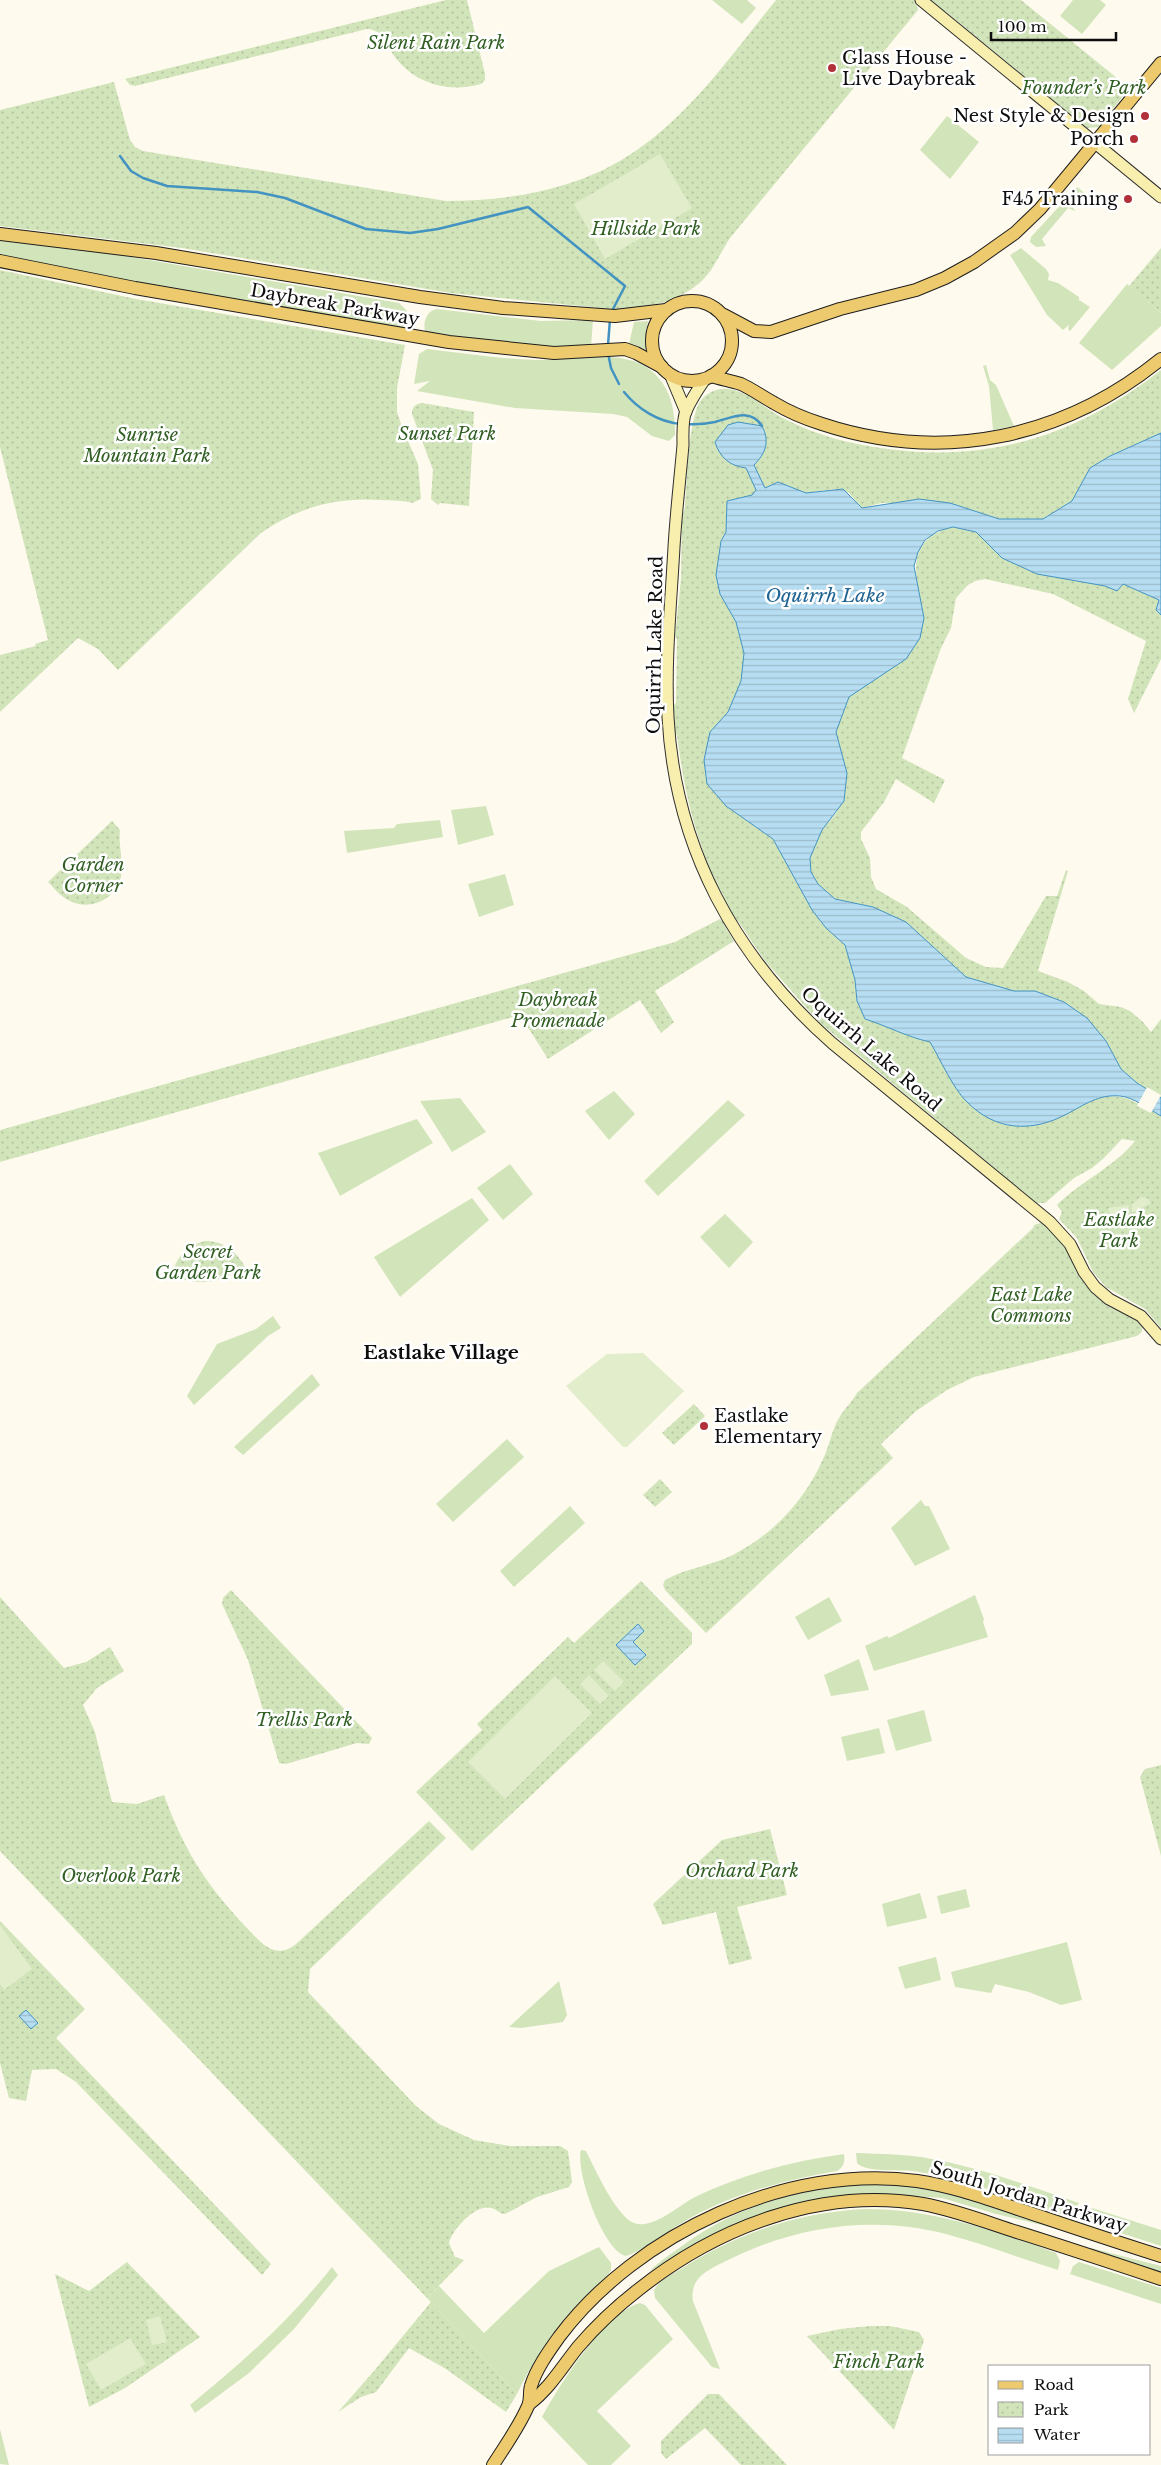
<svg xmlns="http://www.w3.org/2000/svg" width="1161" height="2465" viewBox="0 0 1161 2465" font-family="'Libre Baskerville',serif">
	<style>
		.grass { fill: #d2e5ba }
		.park { fill: url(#park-dots) }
		.pitch { fill: #e2edcb }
		.water { fill: url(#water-rules); stroke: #4393c2 }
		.pier { fill: #fefaee }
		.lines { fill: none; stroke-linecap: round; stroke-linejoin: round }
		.stream { stroke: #4393c2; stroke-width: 2.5 }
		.secondary-casing { stroke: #2f2f2f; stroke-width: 13 }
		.primary-casing { stroke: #1e1e1e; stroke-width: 14 }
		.secondary { stroke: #f8eeae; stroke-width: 11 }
		.primary { stroke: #edca6e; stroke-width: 12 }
		.poi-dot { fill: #b1303a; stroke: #fff; stroke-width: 2 }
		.labels { text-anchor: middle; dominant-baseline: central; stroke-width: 5; stroke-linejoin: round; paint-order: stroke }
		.park-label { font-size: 18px; font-style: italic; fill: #315f23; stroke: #fff }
		.poi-label { font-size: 18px; fill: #0d0d0d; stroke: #fff; text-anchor: end }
		.street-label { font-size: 18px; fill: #0d0d0d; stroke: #fff }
		.water-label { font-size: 19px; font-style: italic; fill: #206594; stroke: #fff }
		.neighbourhood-label { font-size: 19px; font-weight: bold; fill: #0d0d0d; stroke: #fff }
	</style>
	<defs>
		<pattern id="park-dots" width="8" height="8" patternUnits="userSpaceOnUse" patternTransform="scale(1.25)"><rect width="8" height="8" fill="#d2e5ba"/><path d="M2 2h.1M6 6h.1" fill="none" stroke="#b3c39f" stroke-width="1.8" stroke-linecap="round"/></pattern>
		<pattern id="water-rules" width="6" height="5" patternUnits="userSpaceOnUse" patternTransform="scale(1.25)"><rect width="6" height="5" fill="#b6ddf1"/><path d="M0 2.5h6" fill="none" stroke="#9bbccd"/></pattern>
	</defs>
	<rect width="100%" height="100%" fill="#fefaee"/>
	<g class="grass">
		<polygon points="712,0 747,0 756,8 742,24"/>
		<polygon points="1073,0 1100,0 1106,5 1082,34 1060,16"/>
		<polygon points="947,116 979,142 950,179 920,150"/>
		<polygon points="1077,187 1090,197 1084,205 1075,199 1071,204 1075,211 1068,208 1042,239 1046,246 1036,247 1030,242 1031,237"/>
		<polygon points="0,240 67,246 399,303 407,311 403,329 91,275 0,255"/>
		<polygon points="1021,248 1046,269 1049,274 1048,280 1058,283 1079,297 1079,300 1090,307 1070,331 1068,329 1069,325 1063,330 1047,315 1010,255"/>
		<polygon points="1127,284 1161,313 1161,326 1112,370 1079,343"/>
		<path d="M437 309 541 321 593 320 591 346 570 349 434 335 425 332C423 322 426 311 437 309Z"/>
		<polygon points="648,321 645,341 646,350 629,344 634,322"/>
		<path d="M427 349C463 353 500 359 536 360 562 360 596 354 620 358 662 364 676 397 675 435L669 441 652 436 627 417 613 414 515 408 417 391 430 381 414 384 419 354Z"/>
		<polygon points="986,365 990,380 996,385 1014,426 993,430 989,386 983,366"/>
		<polygon points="486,806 494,835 458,845 451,810"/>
		<polygon points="440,820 443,837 347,853 344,831 394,828 397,824"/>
		<polygon points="505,874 514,905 479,917 468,884"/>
		<polygon points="614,1091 635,1114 609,1140 585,1111"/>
		<polygon points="460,1098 486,1132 452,1152 420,1101"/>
		<polygon points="728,1100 745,1115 658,1196 644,1181"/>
		<polygon points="417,1119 433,1143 340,1196 318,1153"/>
		<polygon points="510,1164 533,1194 503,1220 477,1188"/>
		<polygon points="472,1198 489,1220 400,1297 374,1257"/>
		<polygon points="725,1214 753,1242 729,1268 700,1237"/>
		<polygon points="273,1316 281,1328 268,1336 194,1405 187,1396 217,1344 256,1329"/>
		<polygon points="312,1374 320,1385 243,1455 234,1447"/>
		<polygon points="507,1439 524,1457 453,1522 436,1504"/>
		<polygon points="921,1500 925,1506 929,1506 950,1549 915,1566 891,1528"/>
		<polygon points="570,1506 585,1523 514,1587 500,1571"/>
		<polygon points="975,1595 984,1619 983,1622 988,1637 874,1671 865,1646 887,1636 889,1638"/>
		<polygon points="829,1597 842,1621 808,1640 795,1617"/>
		<polygon points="859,1659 869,1690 831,1696 824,1675"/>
		<polygon points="924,1710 932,1741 896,1751 887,1720"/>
		<polygon points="879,1728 885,1753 847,1761 841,1737"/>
		<polygon points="966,1889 970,1907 941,1914 937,1896"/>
		<polygon points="920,1893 927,1918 887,1927 882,1904"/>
		<polygon points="1067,1942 1082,2000 1061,2005 1029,1992 995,1984 991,1993 955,1987 951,1972"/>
		<polygon points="936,1957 941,1980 905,1989 898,1967"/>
		<polygon points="559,1981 567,2015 563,2022 521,2028 509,2027"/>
		<path d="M581 2150 586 2151C595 2169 616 2216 634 2223 653 2230 679 2205 695 2197 742 2174 793 2161 844 2154 845 2161 844 2167 837 2171 786 2180 738 2192 692 2217 676 2225 638 2254 626 2256 603 2251 575 2171 581 2150Z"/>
		<path d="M856 2153C881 2154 907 2154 932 2159 982 2168 1031 2187 1079 2203L1073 2213 1064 2215C1014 2199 965 2178 912 2171 900 2170 864 2172 857 2163Z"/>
		<path d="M856 2184 921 2187 954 2194 1058 2229 996 2214 942 2198 884 2194 840 2196 800 2203 734 2224 693 2245 649 2272C658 2262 671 2254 682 2246 737 2206 790 2192 856 2184Z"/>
		<polygon points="1092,2208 1161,2230 1161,2246 1096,2225 1090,2217"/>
		<path d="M866 2209C930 2209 995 2230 1056 2253L1060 2261 1058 2270C1021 2259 984 2244 946 2234 872 2215 796 2226 728 2260 710 2269 689 2277 693 2301L720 2369 712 2367 655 2298 654 2290C660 2280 672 2274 681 2269 737 2233 800 2212 866 2209Z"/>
		<path d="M599 2247 611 2263V2270C602 2285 584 2296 573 2309 550 2334 532 2363 517 2394L427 2298 439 2286 484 2333 549 2271Z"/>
		<polygon points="1091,2248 1161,2266 1161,2273 1091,2250"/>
		<polygon points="1079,2262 1161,2288 1161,2304 1070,2274 1073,2266"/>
		<path d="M332 2267 338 2275 294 2329 249 2373 195 2413 190 2405C242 2363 290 2320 332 2267Z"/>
		<path d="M640 2303 645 2305 673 2339 597 2411 631 2446 611 2465H588L542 2417C560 2385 604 2313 640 2303Z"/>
		<polygon points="0,2429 9,2465 0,2464"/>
	</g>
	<g class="park">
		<path d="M446 0H467L485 74V80L481 84C449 93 415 84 395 57 386 45 384 30 367 29L135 86 130 85 125 79Z"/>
		<path d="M776 0H915L918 10 730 238C722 250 716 264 708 274 688 299 651 308 621 310L451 293 182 248 0 226V110L114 82 130 140 135 147 143 151 446 201C511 201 580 189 634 152 691 114 733 53 776 0Z"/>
		<polygon points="928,0 1021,0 1123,83 1124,95 1099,127 1087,128 945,11 942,11"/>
		<polygon points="1161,248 1161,313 1129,286"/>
		<path d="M0 270 136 299 405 345 397 388V412L402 427 418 464 421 499 412 503C404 500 391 501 381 500 336 497 299 507 261 533L118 670 98 649 78 638 0 712V655L36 646 35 644 48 640 0 447Z"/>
		<path d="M1161 370V433L1110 456 1090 468 1072 501 1043 519H999L950 503H881L862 508 849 493 835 489 806 493 778 482 752 495 727 501 726 532 721 541 720 594 736 622 744 653 741 681 728 712 710 732 726 806 773 839 812 910 826 928 845 945 855 980 857 1001 865 1019C887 1026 907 1037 930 1042L944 1064 1084 1104C1119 1088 1129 1099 1161 1116V1328L1145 1309 1106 1287 1093 1272 1077 1238 1059 1219 1062 1212 1057 1205C1081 1181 1113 1168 1135 1141L1122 1139 1104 1158 1092 1168 1074 1178 1045 1203H1036L819 1022 765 961 738 921 734 920 722 897 723 895C696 846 684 790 677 735L675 733 673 706 676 703 677 639 675 636 681 579 682 516 685 508C687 486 688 411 703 398 730 373 760 406 781 417 800 427 823 436 844 441 964 469 1064 446 1161 370Z"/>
		<path d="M422 403 474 412 469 506 440 503 438 505 431 499 433 470 412 414C412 407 415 404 422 403Z"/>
		<path d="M953 527 976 532 1002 558 1106 586 1117 591 1123 584 1159 600 1156 610 1161 615V659L1134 713 1128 699 1146 641 1053 594 985 579 975 581 968 585 956 598 951 628 941 648 902 758 945 780 934 803 896 779 884 802 861 832V839L870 858 871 877 876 889 907 907 966 958 986 967 1003 968 1046 896H1057L1066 870 1068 871 1038 971 1068 982 1084 991 1099 1004 1121 1007 1130 1011 1143 1022 1151 1032 1161 1019V1098L1137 1083 1121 1069 1106 1041 1087 1018 1064 1002 1035 991H1014L966 977 942 955 873 907 835 899 818 884 811 872 810 858 822 830 837 812 847 773 836 732 849 697 864 686 924 618C917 579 901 540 953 527Z"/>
		<path d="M112 821 120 830C118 845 124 861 121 877 115 900 89 912 68 900 60 896 54 888 48 882Z"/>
		<polygon points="720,919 727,925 726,928 734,941 655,991 674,1022 661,1033 640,1000 548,1059 520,1015 0,1162 0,1130 675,942"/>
		<path d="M1043 1222 1066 1248 1077 1273 1094 1295 1111 1307 1140 1320 1143 1326 1141 1333 1137 1336 974 1377 947 1390 916 1411 881 1444 893 1458 706 1633 665 1590 663 1585 665 1580C686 1568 711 1566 733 1555 775 1533 805 1500 824 1457 829 1446 833 1427 839 1418 844 1409 852 1402 857 1393L1033 1228 1034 1225Z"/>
		<path d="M205 1241C224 1241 236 1251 245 1267 215 1284 204 1286 171 1276 176 1259 185 1246 205 1241Z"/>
		<polygon points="694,1404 705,1416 674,1445 662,1433"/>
		<polygon points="660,1479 672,1492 655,1507 643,1495"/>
		<polygon points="641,1581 692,1633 692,1644 472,1851 416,1792 482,1730 477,1724 568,1637 574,1643"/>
		<polygon points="231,1590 372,1738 369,1744 357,1743 286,1764 279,1763 248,1660 222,1604 223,1598"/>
		<path d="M0 1597 64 1668 86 1662 110 1647 124 1671 97 1688 83 1705 95 1732 112 1802 137 1804 164 1795C184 1850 205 1883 244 1925 259 1940 273 1961 295 1945L429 1821 446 1838 310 1969 308 1992 416 2106 439 2124 474 2140 510 2146H560L568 2151 572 2182 569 2187 537 2197 505 2214C499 2214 497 2209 491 2208 475 2204 452 2230 449 2243L455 2257 464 2260 427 2298 0 1851Z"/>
		<polygon points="1161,1765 1161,1856 1140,1777 1145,1769"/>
		<polygon points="770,1829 787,1895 737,1907 752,1959 729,1965 716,1912 663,1925 653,1904 722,1840"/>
		<polygon points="0,1921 85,2009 56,2038 271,2264 262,2275 76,2082 56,2069 32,2070 26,2101 9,2098 0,2063"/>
		<polygon points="127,2262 200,2337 125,2388 89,2407 55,2274 89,2291"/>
		<polygon points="431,2302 517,2394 506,2412 446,2369 409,2348 376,2392 361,2397 338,2412 374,2371"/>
		<polygon points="870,2326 890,2326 919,2332 924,2340 894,2430 807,2336 840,2329"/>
		<polygon points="708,2394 719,2394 787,2465 741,2465 705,2428 666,2459 661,2453 661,2441"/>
	</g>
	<g class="pitch">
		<polygon points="660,154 692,208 605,259 574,204"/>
		<polygon points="1141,1197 1147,1198 1151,1203 1132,1213 1132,1204"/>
		<polygon points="1129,1205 1128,1211 1119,1218 1110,1213 1108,1208"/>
		<polygon points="643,1353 684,1391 627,1447 623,1447 566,1386 607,1354"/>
		<polygon points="603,1661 624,1682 615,1691 594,1670"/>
		<polygon points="589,1675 609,1696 600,1704 580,1684"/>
		<polygon points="555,1676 592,1713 505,1799 468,1762"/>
		<polygon points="0,1925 32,1969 4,1990 0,1984"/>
		<polygon points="160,2316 167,2342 152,2345 146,2320"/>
		<polygon points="130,2338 146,2364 101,2390 86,2364"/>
	</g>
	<g class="water">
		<path d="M738 422 762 426C770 441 766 453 754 465L765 488 778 482 806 493 843 489 862 508 919 499 950 503 999 519H1043L1072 501 1090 468 1110 456 1161 433V615L1156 610 1159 600 1123 584 1117 591 1105 586 1037 574 1002 558 976 532 953 527 938 531 925 540 918 552 914 566 924 618 920 638 906 659 849 697 836 732 847 773 844 801 822 830 810 858 811 872 818 884 835 899 873 907 906 922 966 977 1014 991H1035L1064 1002 1087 1018 1106 1041 1121 1069 1137 1083 1161 1098V1116C1149 1109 1133 1097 1120 1096 1099 1094 1084 1105 1067 1114 1031 1133 995 1131 966 1101 953 1088 940 1059 930 1042 907 1037 887 1026 865 1019L857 1001 855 980 845 945 826 928 812 910 773 839 726 806 707 784 704 760 710 732 728 712 741 681 744 653 736 622 720 594 716 575 721 541 726 532 727 501 752 495 756 490 746 468C730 466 720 458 715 442L728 425Z"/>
		<polygon points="638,1624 644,1631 633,1642 646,1655 635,1665 616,1645"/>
		<polygon points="26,2010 38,2023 31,2029 19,2016"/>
	</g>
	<polygon class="pier" points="1147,1087 1161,1095 1151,1113 1137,1106"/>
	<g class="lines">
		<g class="stream">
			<polyline points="120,156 131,171 143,178 167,186 257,192 285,198 366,229 410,233 438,229 528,207 625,286 612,311"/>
			<polyline points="608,345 610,319"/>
			<polyline points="608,353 611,368 619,384"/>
			<path d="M624 392C638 409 658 422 681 424"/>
			<path d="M687 424C696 425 705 424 715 422 731 418 750 407 762 426"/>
		</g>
		<g class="secondary-casing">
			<g id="secondary">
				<polyline points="921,0 1161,197"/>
				<polyline points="670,374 686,412"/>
				<path d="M705 379C698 389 691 400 686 411 682 420 683 435 683 445 680 479 676 513 674 547 671 603 665 661 668 717 675 848 735 957 832 1043L1050 1222 1070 1244 1084 1272 1095 1287 1109 1299 1141 1316 1161 1339"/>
			</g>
		</g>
		<g class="primary-casing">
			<g id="primary">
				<polyline points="0,234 156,253 420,297 503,308 615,316 666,310"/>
				<polyline points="0,261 135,288 449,342 554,353 625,349 636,353 662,367"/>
				<circle cx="692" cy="341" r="40"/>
				<polyline points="724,315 754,331 771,332 840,309 916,290 945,278 974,262 1015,233 1040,209 1161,63"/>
				<path d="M711 376C721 379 731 381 741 384 752 389 763 397 774 403 789 412 806 419 822 424 943 464 1064 438 1161 359"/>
				<path d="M529 2404C550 2388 562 2367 578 2347 596 2326 616 2307 638 2290 717 2227 821 2187 923 2204 955 2210 986 2222 1017 2232 1065 2247 1113 2263 1161 2279"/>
				<path d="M493 2465C505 2446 519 2427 528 2406 531 2400 529 2392 531 2386 536 2369 549 2351 559 2337 637 2233 788 2163 917 2181 952 2186 985 2198 1018 2209 1066 2225 1113 2241 1161 2256"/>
			</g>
		</g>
		<use href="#secondary" class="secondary"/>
		<use href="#primary" class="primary"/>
	</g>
	<g class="poi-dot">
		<circle cx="832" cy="68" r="5"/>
		<circle cx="1145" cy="116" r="5"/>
		<circle cx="1134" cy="139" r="5"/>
		<circle cx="1128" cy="199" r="5"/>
		<circle cx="704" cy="1426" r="5"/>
	</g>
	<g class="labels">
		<g class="park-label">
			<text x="436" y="43">Silent Rain Park</text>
			<text x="1084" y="88">Founder’s Park</text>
			<text x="646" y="229">Hillside Park</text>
			<text x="447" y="434">Sunset Park</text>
			<text x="147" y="435">Sunrise<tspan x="147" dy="21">Mountain Park</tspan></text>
			<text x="93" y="865">Garden<tspan x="93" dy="21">Corner</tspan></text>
			<text x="558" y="1000">Daybreak<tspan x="558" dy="21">Promenade</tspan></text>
			<text x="1119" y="1220">Eastlake<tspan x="1119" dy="21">Park</tspan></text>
			<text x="208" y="1252">Secret<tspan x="208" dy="21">Garden Park</tspan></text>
			<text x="1031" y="1295">East Lake<tspan x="1031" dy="21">Commons</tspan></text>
			<text x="304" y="1720">Trellis Park</text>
			<text x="742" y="1871">Orchard Park</text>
			<text x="121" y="1876">Overlook Park</text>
			<text x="879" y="2362">Finch Park</text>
		</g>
		<g class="poi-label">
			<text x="842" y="58" text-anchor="start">Glass House -<tspan x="842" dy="21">Live Daybreak</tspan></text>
			<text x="1135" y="116">Nest Style &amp; Design</text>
			<text x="1124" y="139">Porch</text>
			<text x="1118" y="199">F45 Training</text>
			<text x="714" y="1416" text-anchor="start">Eastlake<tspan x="714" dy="21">Elementary</tspan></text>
		</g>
		<g class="street-label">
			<text transform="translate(335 305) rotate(10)">Daybreak Parkway</text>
			<text transform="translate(655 645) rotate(-89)">Oquirrh Lake Road</text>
			<text transform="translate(871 1049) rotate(41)">Oquirrh Lake Road</text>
			<text transform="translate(1029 2197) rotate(17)">South Jordan Parkway</text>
		</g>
		<g class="water-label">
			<text x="825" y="595">Oquirrh Lake</text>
		</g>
		<g class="neighbourhood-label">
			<text x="441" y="1352">Eastlake Village</text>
		</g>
	</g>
	<rect x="988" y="2365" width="162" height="90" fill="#ffffff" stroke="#9e9e9e"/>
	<rect x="998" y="2381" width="25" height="8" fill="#edca6e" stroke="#9e9e9e"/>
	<text x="1034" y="2390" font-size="15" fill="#0d0d0d">Road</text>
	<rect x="998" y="2402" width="25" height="15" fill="url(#park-dots)" stroke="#9e9e9e"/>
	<text x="1034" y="2415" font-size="15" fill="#0d0d0d">Park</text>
	<rect x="998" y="2428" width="25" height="15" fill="url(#water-rules)" stroke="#9e9e9e"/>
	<text x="1034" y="2440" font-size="15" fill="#0d0d0d">Water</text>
	<path d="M991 32v8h125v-8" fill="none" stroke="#0d0d0d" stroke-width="2.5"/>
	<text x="998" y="32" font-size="15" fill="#0d0d0d" stroke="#ffffff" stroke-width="4" paint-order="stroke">100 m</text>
</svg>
